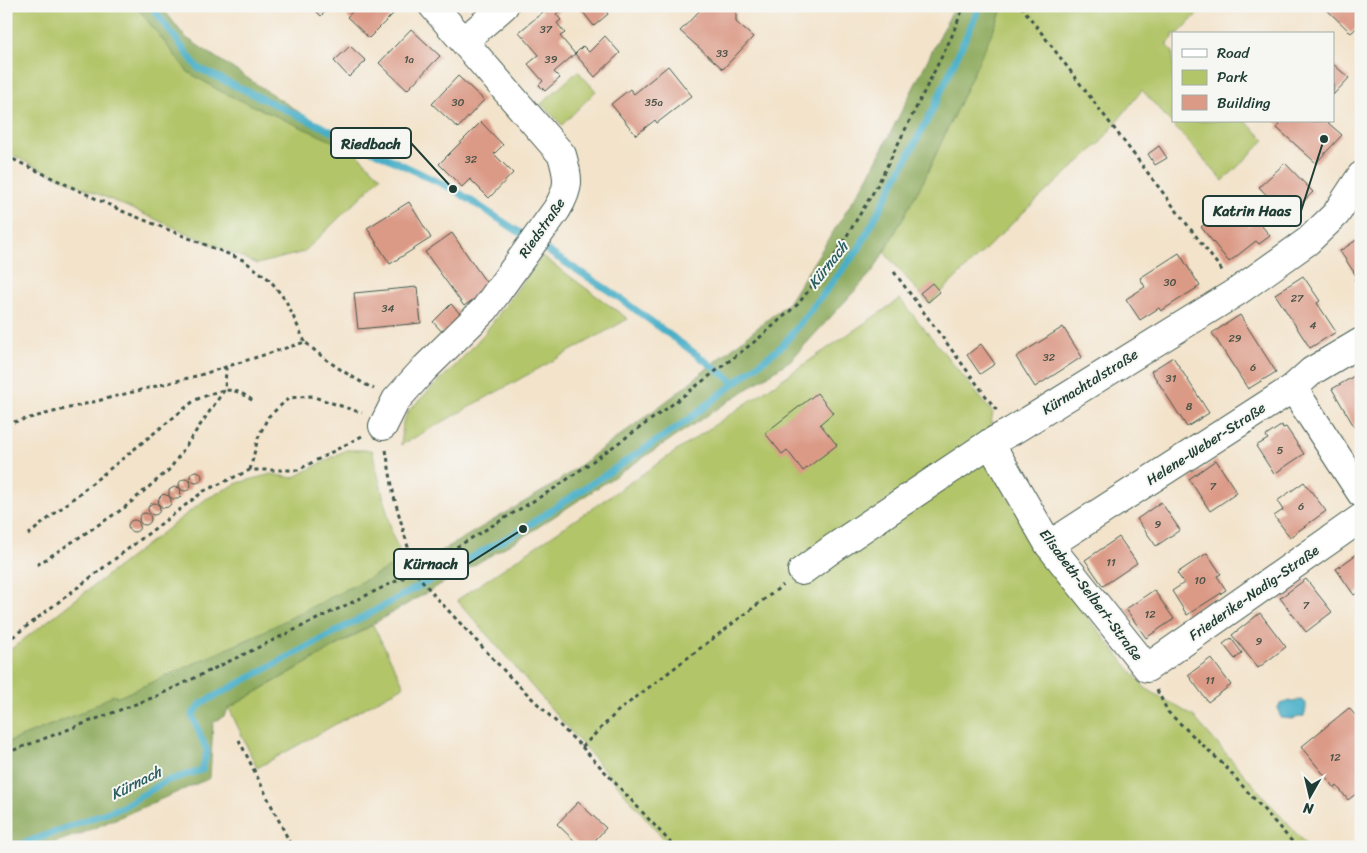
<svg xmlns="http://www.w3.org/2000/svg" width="1367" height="853" viewBox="0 0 1367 853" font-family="Sriracha,sans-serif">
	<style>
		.green { fill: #b2c569; stroke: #68814e }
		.forest { fill: #8daa5d; stroke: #567448 }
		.water { fill: #48afc7; stroke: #34767e }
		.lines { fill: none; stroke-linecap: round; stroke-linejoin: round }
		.stream { stroke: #48afc7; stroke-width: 7 }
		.building { fill: #db9a86 }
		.minor-casing { stroke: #3f564b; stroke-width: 30 }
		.path { stroke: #3f564b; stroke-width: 3; stroke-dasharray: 4 4; stroke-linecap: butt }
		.minor { stroke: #fff; stroke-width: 28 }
		.labels { text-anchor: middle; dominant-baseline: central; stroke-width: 4; stroke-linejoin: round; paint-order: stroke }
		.number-label { font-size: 11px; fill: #4e5448 }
		.street-label { font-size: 14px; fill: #1f3d34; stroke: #f6f6f2 }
		.water-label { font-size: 15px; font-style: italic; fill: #2b5f60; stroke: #f6f6f2 }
		.leader { fill: none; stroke: #1f3d34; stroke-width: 2 }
		.callout-dot { fill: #1f3d34; stroke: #f6f6f2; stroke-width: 2 }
		.callout { fill: #f6f6f2; stroke: #1f3d34; stroke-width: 2 }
		.callout-label { font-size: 15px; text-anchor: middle; font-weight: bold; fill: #1f3d34 }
	</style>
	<rect width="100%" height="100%" fill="#f6f6f2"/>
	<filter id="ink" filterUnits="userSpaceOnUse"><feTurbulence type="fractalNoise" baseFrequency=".02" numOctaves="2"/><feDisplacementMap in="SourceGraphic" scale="10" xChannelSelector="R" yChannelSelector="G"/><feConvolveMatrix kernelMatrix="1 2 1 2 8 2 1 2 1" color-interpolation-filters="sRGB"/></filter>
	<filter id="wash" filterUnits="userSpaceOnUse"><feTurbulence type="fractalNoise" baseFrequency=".0096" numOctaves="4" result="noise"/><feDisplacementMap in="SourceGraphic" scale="20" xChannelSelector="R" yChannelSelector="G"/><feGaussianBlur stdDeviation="1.12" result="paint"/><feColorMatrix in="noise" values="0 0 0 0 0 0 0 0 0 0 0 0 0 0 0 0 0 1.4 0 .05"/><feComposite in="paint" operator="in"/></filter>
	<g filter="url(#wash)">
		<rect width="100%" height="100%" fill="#f3e3cb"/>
		<g class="green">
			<polygon points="6,6 136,6 188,72 222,92 341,144 343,141 381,177 304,252 257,264 32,165 6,152"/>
			<polygon points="1004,6 1205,6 1178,34 1173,34 1173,38 1166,45 1173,52 1173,121 1245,121 1265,140 1223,181 1142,90 1100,143 1028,208 929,304 884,252 924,180"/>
			<polygon points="578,71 596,91 562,125 541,104"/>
			<polygon points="542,256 628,319 401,445 403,422 409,410 457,364 484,334"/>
			<polygon points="900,299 993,413 984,452 1044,560 1063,587 1145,688 1193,716 1308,847 671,847 457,600"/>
			<polygon points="346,450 372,450 393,537 404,560 249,639 119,697 113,695 81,713 6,743 6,653 206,499 238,483 271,474 293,478"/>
			<polygon points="373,625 404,686 257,768 229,708"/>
		</g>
		<g class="forest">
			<polygon points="136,6 161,6 185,37 343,141 341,145 222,92 188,72"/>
			<polygon points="955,6 1004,6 924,180 874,270 791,360 529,533 229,708 224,716 213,723 210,778 83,833 41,847 6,847 6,743 81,713 113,695 119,697 249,639 404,560 426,560 553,485 672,397 788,303 868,177"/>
		</g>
		<polygon class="water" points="1301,700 1306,703 1306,709 1304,716 1292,719 1280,718 1278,707 1280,704 1289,701"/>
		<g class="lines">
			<g class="stream">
				<polyline points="151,6 198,68 453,189 528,238"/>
				<polyline points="537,244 614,294 734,382"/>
				<polyline points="14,847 122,807 166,781 202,770 207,751 192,715 202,703 376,610 523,529 684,423 783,345 858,250 932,111 980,6"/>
			</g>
		</g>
		<g id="blocks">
			<g class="building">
				<polygon points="311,6 331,6 321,16"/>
				<polygon points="358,6 384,6 393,14 369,38 347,17"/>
				<polygon points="538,6 565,6 556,14 561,20 557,23 565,33 560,36 575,54 583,46 589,52 605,36 620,53 595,77 575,54 554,72 560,78 545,91 539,85 543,81 528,64 539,55 519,32 543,12"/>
				<polygon points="578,6 602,6 608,14 594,26"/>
				<polygon points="704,6 721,6 724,9 732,9 736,12 736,22 753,37 723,69 680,31"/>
				<polygon points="1323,6 1361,6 1361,24 1351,33"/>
				<polygon points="411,29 440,56 407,90 379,63"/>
				<polygon points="350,46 366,61 349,77 334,61"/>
				<polygon points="1333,64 1349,78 1333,95"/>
				<polygon points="668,66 692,96 657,123 655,120 636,135 611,104 630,89 634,94"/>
				<polygon points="458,76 484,100 458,128 432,104"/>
				<polygon points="1275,121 1326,121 1342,135 1316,163 1277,128 1279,125"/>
				<polygon points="481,122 503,145 494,154 513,173 489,198 470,179 462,187 439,164"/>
				<polygon points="1159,146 1167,158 1155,165 1148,154"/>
				<polygon points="1285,163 1313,192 1287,217 1259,187"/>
				<polygon points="409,202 431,238 390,264 367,228"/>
				<polygon points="1231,204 1249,226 1257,220 1270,236 1259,244 1256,241 1229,262 1201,227"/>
				<polygon points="452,233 490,288 464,306 425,252"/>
				<polygon points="1361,237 1361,289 1354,279 1357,277 1340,251"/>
				<polygon points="1179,253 1200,286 1161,311 1159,308 1140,320 1126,299 1145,287 1140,278"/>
				<polygon points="1303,276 1320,301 1317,303 1336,332 1310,348 1275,294"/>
				<polygon points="932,283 940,292 928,302 920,293"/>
				<polygon points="417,287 421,323 358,329 354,293"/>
				<polygon points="451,304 464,318 446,336 433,322"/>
				<polygon points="1240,315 1276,372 1248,389 1212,333"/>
				<polygon points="1063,327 1082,357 1035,387 1016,357"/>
				<polygon points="981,344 995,364 980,374 967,355"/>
				<polygon points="1173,357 1209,413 1187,427 1151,371"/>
				<polygon points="1361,372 1361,438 1332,389"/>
				<polygon points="817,393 833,413 820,424 837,445 803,471 787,450 782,454 765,433"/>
				<polygon points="1282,425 1283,428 1286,427 1304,454 1274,474 1256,446 1268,439 1266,436"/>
				<polygon points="1216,460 1237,493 1210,511 1189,479"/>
				<circle cx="196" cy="477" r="6"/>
				<circle cx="185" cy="485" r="6"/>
				<polygon points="1304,482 1326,511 1290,537 1274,516 1283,510 1277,501"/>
				<polygon points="174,487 180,488 181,496 178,499 173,499 169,496 171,500 171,504 168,507 163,508 158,504 159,498 163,494 169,496 169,490"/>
				<polygon points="1161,502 1180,530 1156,546 1137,519"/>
				<circle cx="154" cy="509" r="6"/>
				<circle cx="145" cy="519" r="6"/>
				<circle cx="134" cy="526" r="6"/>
				<polygon points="1119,537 1137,563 1103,586 1085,560"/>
				<polygon points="1361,551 1361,591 1354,595 1336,569"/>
				<polygon points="1207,553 1221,574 1217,576 1226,590 1187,615 1172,591 1184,583 1177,573"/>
				<polygon points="1306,579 1332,612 1306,632 1280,598"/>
				<polygon points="1154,590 1174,619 1146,638 1126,609"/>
				<polygon points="1260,613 1286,647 1258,668 1232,635"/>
				<polygon points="1231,638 1242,653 1235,659 1223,644"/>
				<polygon points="1211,658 1231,685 1208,702 1188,675"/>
				<polygon points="1349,708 1361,722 1361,790 1348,800 1337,786 1335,788 1301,747"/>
				<polygon points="578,802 606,828 589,847 581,847 557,824"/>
			</g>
		</g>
	</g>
	<g filter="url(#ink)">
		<use href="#blocks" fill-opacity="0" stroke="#3f564b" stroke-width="1"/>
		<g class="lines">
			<g class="minor-casing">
				<g id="minor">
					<polyline points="464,41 504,6"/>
					<polyline points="1293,388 1361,493"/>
					<path d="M383 426 396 400 424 369 485 309 557 209C570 187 569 179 562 155L433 6"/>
					<polyline points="990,443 1049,545 1147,668 1361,518"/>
					<polyline points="1049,545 1293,388 1312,371 1361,342"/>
					<polyline points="802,571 832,549 990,443 1012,431 1238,291 1308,241 1336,214 1361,176"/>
				</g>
			</g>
			<g class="path">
				<polyline points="1021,6 1224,273"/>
				<polyline points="6,156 122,211 243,260 270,280 286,301 305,342"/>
				<polyline points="894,272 997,411"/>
				<path d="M6 424 200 375 305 342C326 361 349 376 374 389"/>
				<polyline points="386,450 394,497 415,572 434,595 510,677 582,747 618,711 783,585"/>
				<polyline points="250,470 258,438 268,417 289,398 311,396 362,413"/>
				<path d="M28 535 195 400C218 391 231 383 253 401"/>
				<polyline points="37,565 124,508 170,469 225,389 226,368"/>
				<polyline points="6,642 204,491 250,470 298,470 362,436"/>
				<polyline points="1157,690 1168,712 1223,764 1297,847"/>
				<polyline points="239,740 292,847"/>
				<polyline points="582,747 670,842 672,847"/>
				<polyline points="6,753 157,696 415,572 555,488 666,409 758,339 798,304 831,262 877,186 951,38 964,6"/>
			</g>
			<use href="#minor" class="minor"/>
		</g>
	</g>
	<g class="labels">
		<g class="number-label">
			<text x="546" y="29">37</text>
			<text x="722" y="53">33</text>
			<text x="409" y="59">1a</text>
			<text x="551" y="59">39</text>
			<text x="458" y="102">30</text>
			<text x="654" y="102">35a</text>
			<text x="471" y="159">32</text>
			<text x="1170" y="282">30</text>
			<text x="1297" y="298">27</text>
			<text x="388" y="308">34</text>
			<text x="1313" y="325">4</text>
			<text x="1235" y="338">29</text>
			<text x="1049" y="357">32</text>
			<text x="1253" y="367">6</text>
			<text x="1171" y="378">31</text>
			<text x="1189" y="406">8</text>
			<text x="1280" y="450">5</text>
			<text x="1213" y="486">7</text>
			<text x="1301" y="506">6</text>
			<text x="1158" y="524">9</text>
			<text x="1111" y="562">11</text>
			<text x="1200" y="580">10</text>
			<text x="1306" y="605">7</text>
			<text x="1150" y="614">12</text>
			<text x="1259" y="641">9</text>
			<text x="1210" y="680">11</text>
			<text x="1335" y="757">12</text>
		</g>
		<g class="street-label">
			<text transform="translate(542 228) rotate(-55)">Riedstraße</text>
			<text transform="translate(1090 382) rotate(-32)">Kürnachtalstraße</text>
			<text transform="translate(1206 444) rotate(-33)">Helene-Weber-Straße</text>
			<text transform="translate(1254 593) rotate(-35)">Friederike-Nadig-Straße</text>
			<text transform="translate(1091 595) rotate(53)">Elisabeth-Selbert-Straße</text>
		</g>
		<g class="water-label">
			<text transform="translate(828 265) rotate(-52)">Kürnach</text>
			<text transform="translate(136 783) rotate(-27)">Kürnach</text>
		</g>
	</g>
	<path class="leader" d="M453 189L411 143M1324 139L1301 211M523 529L468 564"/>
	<g class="callout-dot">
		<circle cx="453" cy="189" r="5"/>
		<circle cx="1324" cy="139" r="5"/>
		<circle cx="523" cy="529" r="5"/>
	</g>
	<g class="callout">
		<rect x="331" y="128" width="80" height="30" rx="5"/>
		<rect x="1203" y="196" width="98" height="30" rx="5"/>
		<rect x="394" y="549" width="74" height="30" rx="5"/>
	</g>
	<g class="callout-label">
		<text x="371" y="149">Riedbach</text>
		<text x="1252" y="216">Katrin Haas</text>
		<text x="431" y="569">Kürnach</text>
	</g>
	<rect width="1367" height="853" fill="none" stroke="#f6f6f2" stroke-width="25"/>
	<rect x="1172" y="32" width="162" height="90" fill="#f6f6f2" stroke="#a0aca6"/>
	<rect x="1182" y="49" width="25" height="8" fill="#ffffff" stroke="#a0aca6"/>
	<text x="1217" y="58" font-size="15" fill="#1f3d34">Road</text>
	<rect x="1182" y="70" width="25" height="15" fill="#b2c569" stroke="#a0aca6"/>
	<text x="1217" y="82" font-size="15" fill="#1f3d34">Park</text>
	<rect x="1182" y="95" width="25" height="15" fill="#db9a86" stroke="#a0aca6"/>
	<text x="1217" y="108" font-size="15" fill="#1f3d34">Building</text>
	<g transform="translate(1310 796) rotate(188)" stroke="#f6f6f2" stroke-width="4" paint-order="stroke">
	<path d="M0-4L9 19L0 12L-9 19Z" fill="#1f3d34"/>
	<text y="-8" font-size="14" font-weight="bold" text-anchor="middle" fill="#1f3d34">N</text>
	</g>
</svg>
